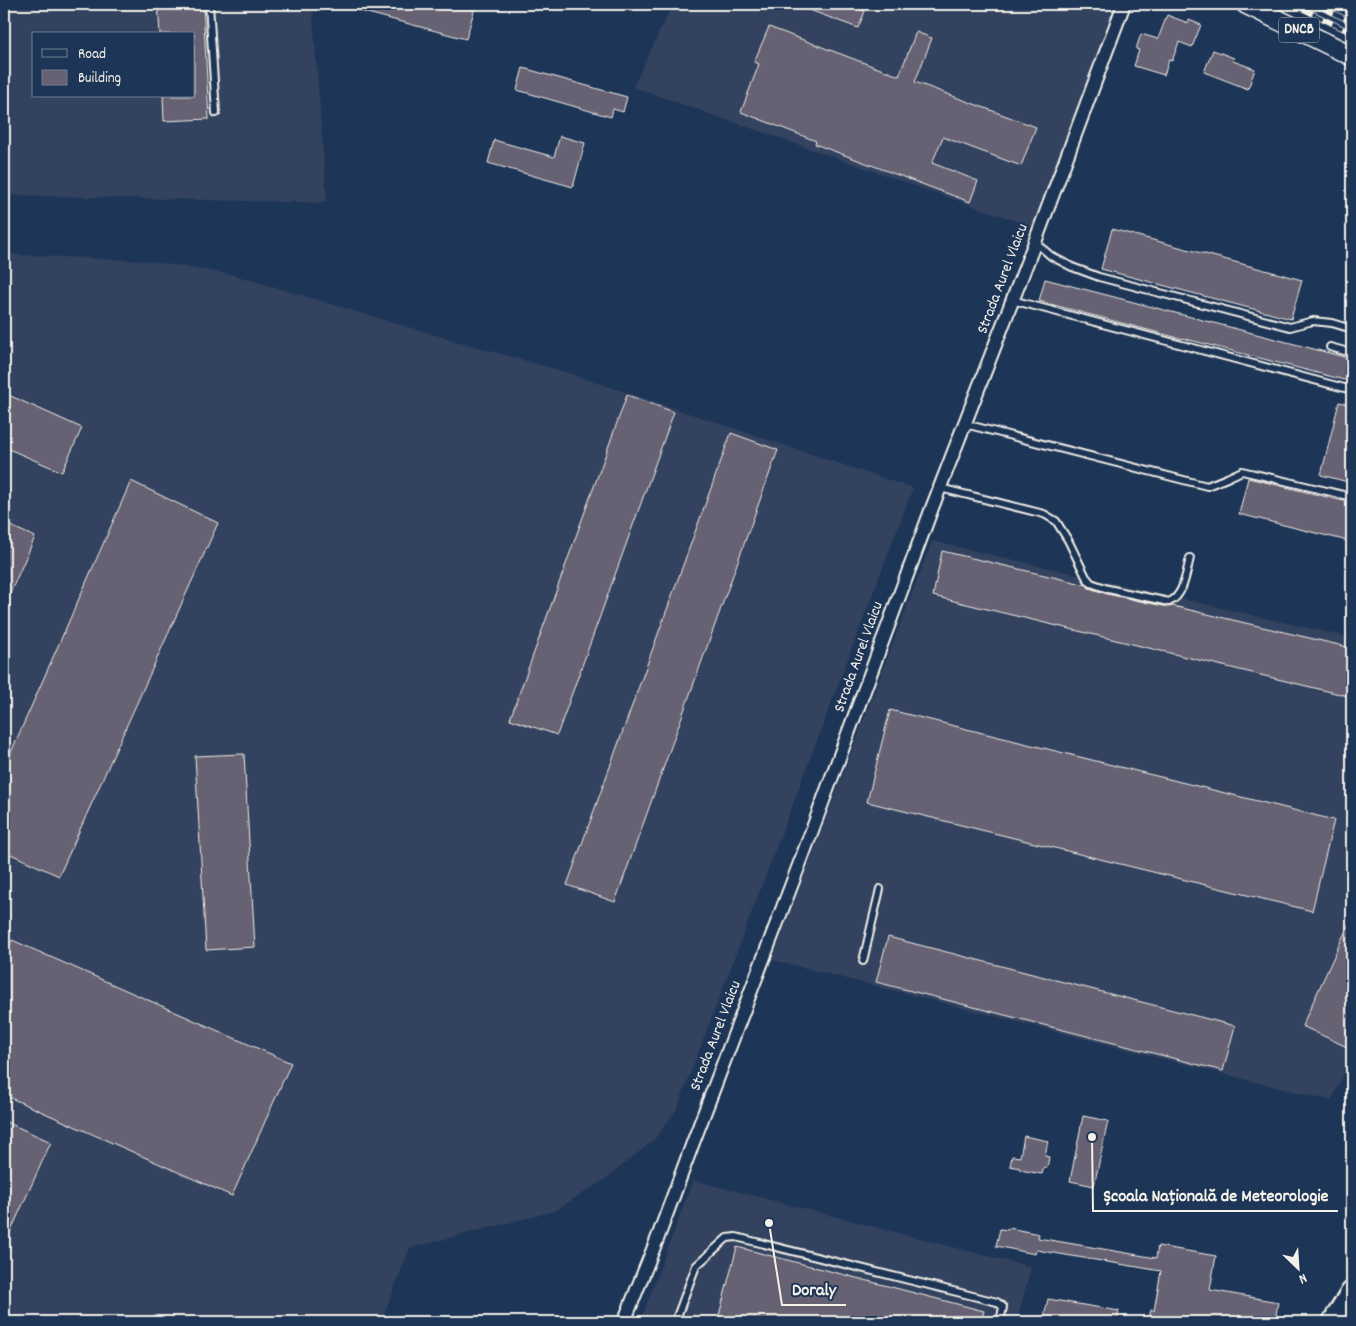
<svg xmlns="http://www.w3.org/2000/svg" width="1356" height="1326" viewBox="0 0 1356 1326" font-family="Dekko,sans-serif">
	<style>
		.built { fill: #33425f; fill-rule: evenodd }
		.building { fill: #666273; stroke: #f4f1e8 }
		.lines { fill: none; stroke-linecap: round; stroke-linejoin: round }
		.lane-casing { stroke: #f4f1e8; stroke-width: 10 }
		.street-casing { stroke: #f4f1e8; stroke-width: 16 }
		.primary-casing { stroke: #f4f1e8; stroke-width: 22 }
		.highway-casing { stroke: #f4f1e8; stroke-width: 26 }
		.lane { stroke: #1d3557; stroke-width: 6 }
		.street { stroke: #1d3557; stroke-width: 12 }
		.primary { stroke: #1d3557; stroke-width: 19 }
		.highway { stroke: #1d3557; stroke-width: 22 }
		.rail-casing { stroke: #f4f1e8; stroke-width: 5.5 }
		.rail { stroke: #1d3557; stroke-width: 4; stroke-dasharray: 11; stroke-linecap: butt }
		.labels { text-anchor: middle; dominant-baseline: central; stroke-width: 4; stroke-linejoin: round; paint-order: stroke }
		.shield { fill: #1d3557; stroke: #b4b9bc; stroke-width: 1 }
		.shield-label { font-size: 15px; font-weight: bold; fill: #f4f1e8 }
		.street-label { font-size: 16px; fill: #f4f1e8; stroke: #1d3557 }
		.leader { fill: none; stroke: #f4f1e8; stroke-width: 2 }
		.callout-dot { fill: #f4f1e8; stroke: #1d3557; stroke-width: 2 }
		.callout-label { font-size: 18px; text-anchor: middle; font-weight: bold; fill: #f4f1e8; stroke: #1d3557; stroke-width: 4; stroke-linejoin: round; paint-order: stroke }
	</style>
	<rect width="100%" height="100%" fill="#1d3557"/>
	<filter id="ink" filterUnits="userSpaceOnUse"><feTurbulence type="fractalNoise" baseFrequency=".02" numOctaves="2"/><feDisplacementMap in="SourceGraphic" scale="10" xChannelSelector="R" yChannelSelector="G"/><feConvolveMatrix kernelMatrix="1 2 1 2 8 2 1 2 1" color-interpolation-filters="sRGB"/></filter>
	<g filter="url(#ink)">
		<g class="built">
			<path d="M4 4H312L327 203 4 195ZM34 34H194V96H34Z"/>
			<polygon points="657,4 1124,4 1033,227 633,87 670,10"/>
			<polygon points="4,254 148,261 234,275 439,336 562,371 913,488 677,1109 654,1140 604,1180 555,1211 410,1248 381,1322 4,1322"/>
			<polygon points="932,541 1352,638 1352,1057 1331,1101 772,960"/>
			<polygon points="693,1180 1031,1267 1017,1322 640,1322"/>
		</g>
		<g class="building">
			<polygon points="158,4 203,4 209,119 164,121 163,96 194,96 194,34 160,34"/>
			<polygon points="346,4 476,4 466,39 345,7"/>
			<polygon points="796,4 845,4 865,11 858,28 796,5"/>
			<polygon points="1167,15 1188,23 1189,20 1201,25 1192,47 1179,42 1172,61 1169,60 1164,75 1134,66 1139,50 1136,49 1141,34 1158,39"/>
			<polygon points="769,27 899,76 916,32 932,38 915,82 1036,127 1021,166 943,137 932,163 978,181 970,202 815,144 816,141 741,112 759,64 754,62"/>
			<polygon points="1213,50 1234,58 1233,61 1255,69 1248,89 1204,72"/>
			<polygon points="523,68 627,97 623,112 613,109 611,117 517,90"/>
			<polygon points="560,136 585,143 573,187 488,163 494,140 554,157"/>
			<polygon points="1112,229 1302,280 1291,319 1101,269"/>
			<polygon points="1045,279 1352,359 1352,382 1182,338 1182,339 1039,301"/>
			<polygon points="4,393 82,428 62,472 4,447"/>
			<polygon points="627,395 674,412 557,735 510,719"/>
			<polygon points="1339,402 1352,405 1352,483 1321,475"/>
			<polygon points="731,433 778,450 615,902 567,885"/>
			<polygon points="1248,478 1352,503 1348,519 1352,520 1352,542 1239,514"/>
			<polygon points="131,481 218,523 59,876 4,851 4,768"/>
			<polygon points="4,523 35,537 4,607"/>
			<polygon points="942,551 1087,585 1089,588 1107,594 1168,607 1173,606 1352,648 1352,697 933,596"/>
			<polygon points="890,710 1334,820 1312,911 867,802"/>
			<polygon points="244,754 255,947 206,950 195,756"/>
			<polygon points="1352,917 1352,1036 1347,1047 1302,1026"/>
			<polygon points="888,937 1235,1026 1223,1071 876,982"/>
			<polygon points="12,940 291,1063 232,1196 4,1095 4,959"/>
			<polygon points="1083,1116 1108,1121 1094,1186 1070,1181"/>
			<polygon points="4,1121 51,1142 4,1246"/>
			<polygon points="1024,1136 1048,1141 1045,1156 1049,1157 1047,1168 1044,1167 1042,1174 1020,1170 1020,1168 1010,1166 1012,1156 1020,1157"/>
			<polygon points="1009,1228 1039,1234 1038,1238 1156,1258 1158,1246 1216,1256 1210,1290 1278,1302 1275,1322 1148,1322 1151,1310 1154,1311 1161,1271 1036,1250 1035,1254 996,1246 1000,1229 1008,1230"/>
			<polygon points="737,1247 984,1311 981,1322 731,1322 718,1319"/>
			<polygon points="1048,1299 1119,1311 1117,1322 1043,1322"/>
		</g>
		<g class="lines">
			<g class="lane-casing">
				<g id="lane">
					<polyline points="209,4 216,113"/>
					<polyline points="1035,242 1051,256 1072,267 1099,277 1290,327 1313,321 1332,323 1352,329"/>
					<polyline points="1012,300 1352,390"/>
					<polyline points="1330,347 1352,353"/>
					<polyline points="965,424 1207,486 1227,478 1242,471 1352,497"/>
					<path d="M940 488 1044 514 1056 521 1068 540 1086 577 1091 583 1108 589 1169 602C1184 596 1186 573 1190 558"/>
					<polyline points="863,961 880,889"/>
					<polyline points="675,1322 696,1266 727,1238 736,1237 997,1302 1003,1307 1000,1322"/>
				</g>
			</g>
			<g class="street-casing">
				<polyline id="street" points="624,1322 658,1237 694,1140 801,860 932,508 1035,242 1124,4"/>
			</g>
			<g class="primary-casing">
				<polyline id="primary" points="1246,4 1352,56"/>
			</g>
			<g class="highway-casing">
				<polyline id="highway" points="1334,1322 1352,1293"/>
			</g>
			<use href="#lane" class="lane"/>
			<use href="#street" class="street"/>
			<use href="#primary" class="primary"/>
			<use href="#highway" class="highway"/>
			<g class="rail-casing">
				<g id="rail">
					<polyline points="1293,4 1352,33"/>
					<polyline points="1314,4 1352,22"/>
				</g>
			</g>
			<use href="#rail" class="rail"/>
		</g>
	</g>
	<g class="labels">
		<rect class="shield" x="1279" y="17.5" width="40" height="25" rx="4"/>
		<g class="shield-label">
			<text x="1299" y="30">DNCB</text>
		</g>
		<g class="street-label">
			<text transform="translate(1003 279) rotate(-69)">Strada Aurel Vlaicu</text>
			<text transform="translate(859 657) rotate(-70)">Strada Aurel Vlaicu</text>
			<text transform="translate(716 1036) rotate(-69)">Strada Aurel Vlaicu</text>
		</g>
	</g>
	<path class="leader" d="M1092 1137L1093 1211H1338M769 1223L782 1305H846"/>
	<g class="callout-dot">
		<circle cx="1092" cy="1137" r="5"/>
		<circle cx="769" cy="1223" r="5"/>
	</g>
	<g class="callout-label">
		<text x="1216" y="1201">Școala Națională de Meteorologie</text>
		<text x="814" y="1295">Doraly</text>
	</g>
	<rect width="1356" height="1326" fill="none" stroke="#1d3557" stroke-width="20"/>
	<rect x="10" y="10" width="1336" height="1306" fill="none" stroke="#f4f1e8" stroke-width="2" filter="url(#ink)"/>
	<rect x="32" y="32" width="162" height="65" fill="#1d3557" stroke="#738091"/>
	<rect x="42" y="49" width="25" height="8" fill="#1d3557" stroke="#738091"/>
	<text x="78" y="58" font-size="15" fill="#f4f1e8">Road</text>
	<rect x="42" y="70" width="25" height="15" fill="#666273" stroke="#738091"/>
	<text x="78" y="82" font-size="15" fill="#f4f1e8">Building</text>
	<g transform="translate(1298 1268) rotate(155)" stroke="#1d3557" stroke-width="4" paint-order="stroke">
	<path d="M0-4L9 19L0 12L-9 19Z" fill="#f4f1e8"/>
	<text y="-8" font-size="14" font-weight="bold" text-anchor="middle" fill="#f4f1e8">N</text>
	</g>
</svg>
